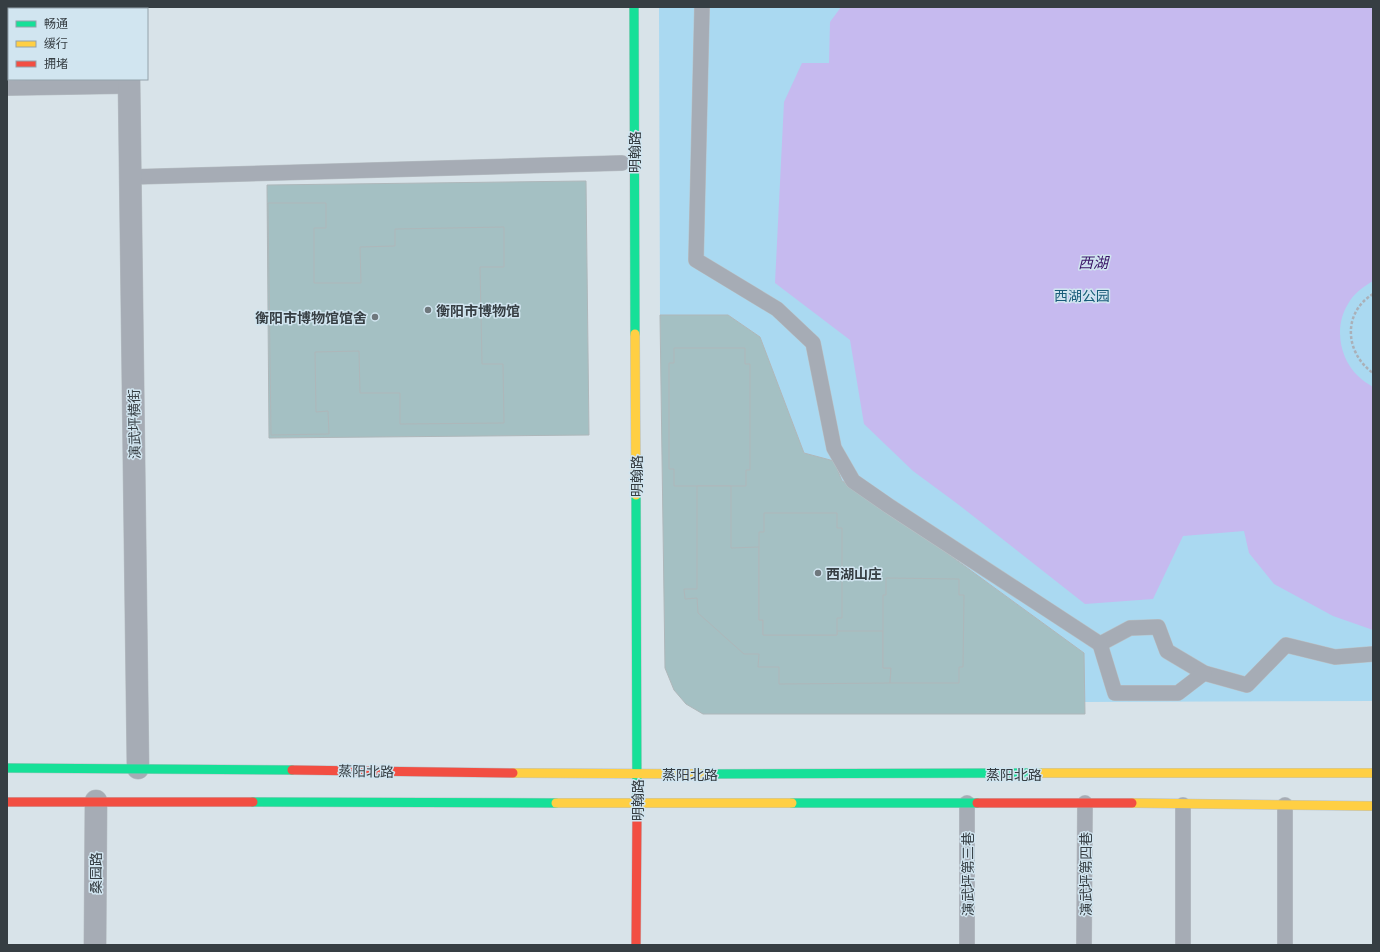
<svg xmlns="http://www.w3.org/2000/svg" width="1380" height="952" viewBox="0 0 1380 952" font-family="'Exo 2','Noto Sans SC',sans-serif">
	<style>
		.green { fill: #aad9f1 }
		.water { fill: #c6baef }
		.building { fill: #a4c0c3; stroke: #aeb7ba }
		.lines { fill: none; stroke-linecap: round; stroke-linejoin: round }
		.lane-casing { stroke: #b9c1c6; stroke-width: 16 }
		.street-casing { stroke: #b9c1c6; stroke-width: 23 }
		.fast-casing { stroke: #b9c1c6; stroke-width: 10 }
		.slow-casing { stroke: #b9c1c6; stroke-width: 10 }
		.jam-casing { stroke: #b9c1c6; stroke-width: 10 }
		.path { stroke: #aab0b8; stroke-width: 2.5; stroke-dasharray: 3 2; stroke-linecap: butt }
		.lane { stroke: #a6acb5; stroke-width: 15 }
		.street { stroke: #a6acb5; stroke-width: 22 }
		.fast { stroke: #16e098; stroke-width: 9 }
		.slow { stroke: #ffcf43; stroke-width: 9 }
		.jam { stroke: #f24e42; stroke-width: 9 }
		.poi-dot { fill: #6f787d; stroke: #d1e5f0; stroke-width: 1.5 }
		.labels { text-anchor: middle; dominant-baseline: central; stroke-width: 3; stroke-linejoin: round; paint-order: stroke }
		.street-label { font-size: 14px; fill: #363e43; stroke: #d1e5f0 }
		.park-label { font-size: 14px; fill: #175b78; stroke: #d1e5f0 }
		.poi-label { font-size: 14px; font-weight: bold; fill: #363e43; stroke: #d1e5f0; text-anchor: start }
		.water-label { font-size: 15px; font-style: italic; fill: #381366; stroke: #d1e5f0 }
	</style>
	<rect width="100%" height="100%" fill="#d8e3e9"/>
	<polygon class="green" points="659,7 1373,7 1373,701 1084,702 1084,653 863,492 842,481 834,461 804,453 760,337 728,315 660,315"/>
	<path class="water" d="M841 7H1373V281C1363 287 1353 294 1348 304 1334 326 1339 358 1358 376 1362 380 1368 384 1373 387V630L1333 616 1274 584 1249 553 1244 531 1183 536 1153 599 1085 604 959 505 913 471 864 424 850 340 775 283 784 102 802 63H829L830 22Z"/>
	<g class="building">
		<polygon points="586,181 589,435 269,438 267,185"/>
		<polygon points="268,203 326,203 326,228 314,228 314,283 361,283 360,247 395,246 395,229 504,227 504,267 480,267 482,364 503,364 504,423 400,424 400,393 360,393 359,351 315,352 316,412 328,411 329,434 271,435"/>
		<polygon points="660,315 728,315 760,337 804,453 834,461 842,481 863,492 1084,653 1085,714 703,714 686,704 674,690 665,668"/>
		<polygon points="674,348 745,348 745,364 750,364 750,470 746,470 746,486 674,486 674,469 669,469 669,363 674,363"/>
		<polygon points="697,486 731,486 731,548 759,547 759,620 763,620 763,635 837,635 837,631 883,631 883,668 891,668 890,683 779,684 779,667 758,667 759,654 744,654 698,613 697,598 685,599 684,589 697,589"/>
		<polygon points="764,513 837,513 837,528 842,528 842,618 837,618 837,635 763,635 763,620 759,620 759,532 764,532"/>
		<polygon points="886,578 959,579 959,595 964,595 963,667 959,667 959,683 890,683 891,668 883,668 883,595 886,595"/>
	</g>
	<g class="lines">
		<g class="lane-casing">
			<g id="lane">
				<polyline points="702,7 696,260 777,309 813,343 834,448 853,481 889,506 1100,644 1130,628 1158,627 1167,651 1204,673 1247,685 1286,645 1335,657 1373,654"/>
				<polyline points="7,88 129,86"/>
				<polyline points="130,177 622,163"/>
				<polyline points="1100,644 1115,693 1178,693 1204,673"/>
				<polyline points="967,803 967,945"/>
				<polyline points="1183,805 1183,945"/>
				<polyline points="1285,805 1285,945"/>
				<polyline points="1084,945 1085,803"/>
			</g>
		</g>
		<g class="street-casing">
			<g id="street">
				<polyline points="128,7 128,9"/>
				<polyline points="129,79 138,768"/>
				<polyline points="95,945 96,801"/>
			</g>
		</g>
		<g class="fast-casing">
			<g id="fast">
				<polyline points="634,7 635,334"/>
				<polyline points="636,495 637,812"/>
				<polyline points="7,768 292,770"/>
				<polyline points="704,774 1040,773"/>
				<polyline points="253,802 556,803"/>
				<polyline points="792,803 977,803"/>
			</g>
		</g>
		<g class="slow-casing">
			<g id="slow">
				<polyline points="635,334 636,495"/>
				<polyline points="513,773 704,774"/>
				<polyline points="1040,773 1373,773"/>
				<polyline points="556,803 792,803"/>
				<polyline points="1132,803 1373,806"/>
			</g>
		</g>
		<g class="jam-casing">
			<g id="jam">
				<polyline points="292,770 513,773"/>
				<polyline points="7,802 253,802"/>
				<polyline points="977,803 1132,803"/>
				<polyline points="636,945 637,812"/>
			</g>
		</g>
		<path class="path" d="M1373 294C1342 313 1345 353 1373 373"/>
		<use href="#lane" class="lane"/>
		<use href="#street" class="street"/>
		<use href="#fast" class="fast"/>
		<use href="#slow" class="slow"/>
		<use href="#jam" class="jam"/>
	</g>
	<g class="poi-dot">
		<circle cx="428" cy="310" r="4"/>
		<circle cx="375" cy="317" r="4"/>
		<circle cx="818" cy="573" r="4"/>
	</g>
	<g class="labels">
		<g class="street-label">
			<text transform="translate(634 152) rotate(-90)">明翰路</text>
			<text transform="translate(134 424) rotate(-91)">演武坪横街</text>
			<text transform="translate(636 476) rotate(-90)">明翰路</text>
			<text transform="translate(366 771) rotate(1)">蒸阳北路</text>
			<text x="690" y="774">蒸阳北路</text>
			<text x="1014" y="774">蒸阳北路</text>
			<text transform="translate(637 800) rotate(-90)">明翰路</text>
			<text transform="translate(95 873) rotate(-90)">桑园路</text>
			<text transform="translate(967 874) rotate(-90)">演武坪第三巷</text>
			<text transform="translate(1085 874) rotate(-90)">演武坪第四巷</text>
		</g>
		<g class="park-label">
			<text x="1082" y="295">西湖公园</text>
		</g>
		<g class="poi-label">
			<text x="436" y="310">衡阳市博物馆</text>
			<text x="367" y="317" text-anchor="end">衡阳市博物馆馆舍</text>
			<text x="826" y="573">西湖山庄</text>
		</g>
		<g class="water-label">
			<text x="1093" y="262">西湖</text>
		</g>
	</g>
	<rect width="1380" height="952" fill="none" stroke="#363e43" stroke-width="16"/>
	<rect x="8" y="8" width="140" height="72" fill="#d1e5f0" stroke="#93a2ab"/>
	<rect x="16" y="21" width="20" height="6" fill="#16e098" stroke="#93a2ab"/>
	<text x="44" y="28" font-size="12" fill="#363e43">畅通</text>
	<rect x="16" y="41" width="20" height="6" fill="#ffcf43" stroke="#93a2ab"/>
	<text x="44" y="48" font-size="12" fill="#363e43">缓行</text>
	<rect x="16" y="61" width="20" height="6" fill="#f24e42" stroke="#93a2ab"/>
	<text x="44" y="68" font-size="12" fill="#363e43">拥堵</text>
</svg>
